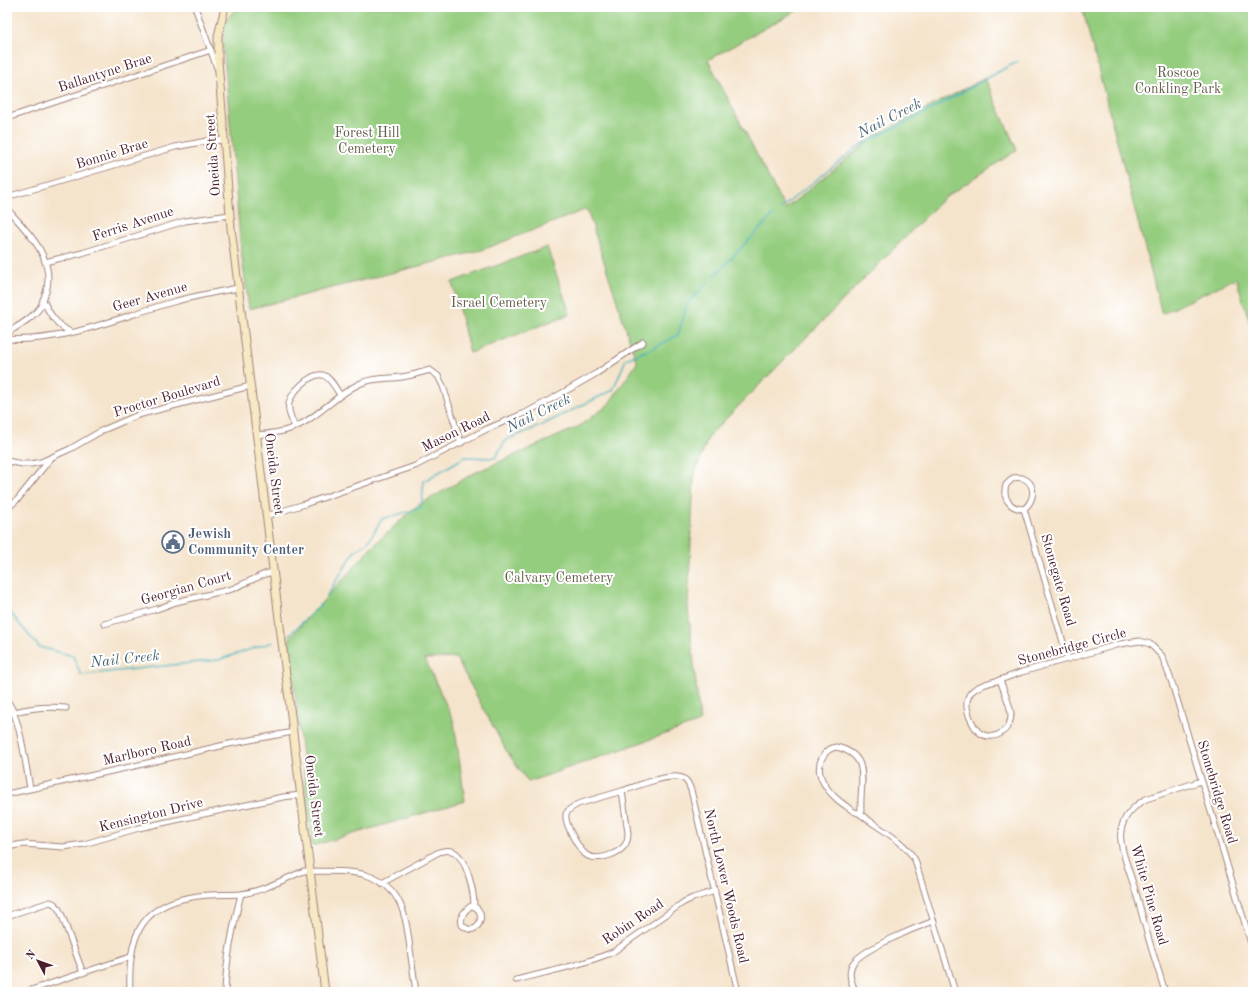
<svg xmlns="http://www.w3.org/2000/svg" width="1260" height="999" viewBox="0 0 1260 999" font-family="'Old Standard TT',serif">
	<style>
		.green { fill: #95cd7f; stroke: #707655 }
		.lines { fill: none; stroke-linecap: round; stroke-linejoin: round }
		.stream { stroke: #43b2bd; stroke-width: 1.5 }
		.street-casing { stroke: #a0827c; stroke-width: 7 }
		.secondary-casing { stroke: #a0827c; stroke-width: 9 }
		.street { stroke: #fff; stroke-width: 5 }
		.secondary { stroke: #f7e9c3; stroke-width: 7 }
		.labels { text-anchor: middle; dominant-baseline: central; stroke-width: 4; stroke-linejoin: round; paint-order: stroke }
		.street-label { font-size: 14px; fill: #4a1f2b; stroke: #fff }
		.park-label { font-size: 14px; fill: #645c48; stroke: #fff }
		.service-label { font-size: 14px; font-weight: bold; fill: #4e5e75; stroke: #fff; text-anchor: start }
		.water-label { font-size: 15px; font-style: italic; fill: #47616d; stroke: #fff }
	</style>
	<rect width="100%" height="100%" fill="#fff"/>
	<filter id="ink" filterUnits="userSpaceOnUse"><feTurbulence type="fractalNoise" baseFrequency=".025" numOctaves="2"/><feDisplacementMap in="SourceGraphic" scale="8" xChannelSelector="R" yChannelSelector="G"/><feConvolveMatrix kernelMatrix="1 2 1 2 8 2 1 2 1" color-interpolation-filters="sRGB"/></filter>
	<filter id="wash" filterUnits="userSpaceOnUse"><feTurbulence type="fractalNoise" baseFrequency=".012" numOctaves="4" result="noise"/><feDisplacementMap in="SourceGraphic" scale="16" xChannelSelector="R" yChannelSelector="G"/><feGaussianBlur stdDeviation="0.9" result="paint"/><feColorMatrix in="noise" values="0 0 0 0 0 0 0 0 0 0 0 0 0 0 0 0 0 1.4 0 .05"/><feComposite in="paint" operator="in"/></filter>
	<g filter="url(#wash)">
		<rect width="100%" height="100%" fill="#f5e4cc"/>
		<g class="green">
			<path d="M241 7H803L708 60 785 209 876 135 985 78 1017 150 943 199 709 436 694 476 688 607 700 722 528 782 507 752 456 658 425 659 454 722 465 801 312 846 289 640 294 633 373 546 414 508 474 473 578 427 608 405 637 363 587 209 482 250 249 309 241 250 223 43C225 25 223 16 241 7Z"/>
			<polygon points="1082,7 1253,7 1253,333 1236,278 1162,314"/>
			<polygon points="547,247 570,314 470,353 452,282"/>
		</g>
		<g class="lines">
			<g class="stream">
				<polyline points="780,209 860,145 923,114 1018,61"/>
				<polyline points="715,275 773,215"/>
				<polyline points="326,597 355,551 368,542 382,519 421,508 424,481 465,457 495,458 506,440 540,426 613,390 626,359 653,348 678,335 688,303 708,282"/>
				<polyline points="7,609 39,647 73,656 81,675 218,660 273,642"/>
				<polyline points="288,636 321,604"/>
			</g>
		</g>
	</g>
	<g filter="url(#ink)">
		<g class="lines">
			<g class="street-casing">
				<g id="street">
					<polyline points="195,7 217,68"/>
					<polyline points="7,118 211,50"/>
					<polyline points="7,197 175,147 207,141 225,140"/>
					<path d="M7 209C27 231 56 258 46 292 44 296 43 302 41 306 33 318 18 326 7 333"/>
					<polyline points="45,262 82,253 185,221 230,215"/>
					<path d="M43 300C50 315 56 324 70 332"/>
					<path d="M7 339C64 343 119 317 173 302 194 296 216 292 238 288"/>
					<path d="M295 427C292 420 287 411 289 403 291 393 311 372 323 375 330 377 336 389 340 395"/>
					<path d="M256 435C267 434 279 433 290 429 316 420 334 396 359 384 376 376 390 380 407 376 415 375 422 372 430 370L438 376 443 386 461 443"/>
					<polyline points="7,461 22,464 31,464 41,462 70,449 103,430 138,415 250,386"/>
					<path d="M1013 478C1034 474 1039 497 1024 509 1010 509 1002 498 1006 485Z"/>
					<polyline points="7,509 18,499 51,458"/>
					<polyline points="1024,509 1068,659"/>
					<polyline points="266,516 305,504 415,466 487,429 527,412 557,396 597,373 643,342"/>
					<polyline points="104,624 157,609 176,602 232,589 265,574 273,572"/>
					<polyline points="1000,680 1022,672 1120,644 1140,641 1150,644 1162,656 1171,680 1253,950"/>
					<path d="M1000 680C1004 691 1009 702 1011 713 1012 729 995 743 980 733 975 730 973 724 970 718 959 691 978 685 1000 680Z"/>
					<path d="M7 701C20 716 26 767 30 788"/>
					<path d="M14 712C33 707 47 706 66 708"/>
					<path d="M836 747C873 755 859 784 861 811L859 813C854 813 850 809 846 806 831 796 810 774 824 755 827 750 831 748 836 747Z"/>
					<path d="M622 791C635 787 673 771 684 779 688 781 689 786 691 790L738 992"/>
					<path d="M622 791 628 833C628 838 627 842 625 845 619 854 598 861 588 856 580 852 564 824 566 814 568 809 573 807 578 804Z"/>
					<polyline points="7,794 130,767 229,744 293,732"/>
					<path d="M859 813C877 828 903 839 915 860L955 992"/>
					<polyline points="7,847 23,844 63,847 84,844 139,828 283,797 301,795"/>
					<path d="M382 883 439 852C443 851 449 849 454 852 467 859 474 892 474 906"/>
					<path d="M471 906C489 908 479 941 462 925 460 916 464 911 471 906Z"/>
					<path d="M7 916 50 902C56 903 58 908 61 913L83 973"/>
					<path d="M516 980C548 972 582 965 613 952L684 902 693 898 715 891"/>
					<polyline points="25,992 130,957"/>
					<path d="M130 992C128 943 136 906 192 897 208 894 225 895 241 894 263 891 284 879 304 871H310C328 872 349 870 366 875 402 886 406 916 410 949 412 963 414 978 416 992"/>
					<path d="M225 992C226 958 233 926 241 894"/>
					<path d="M857 992C851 985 848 974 852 965 859 950 917 927 934 921"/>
					<path d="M1165 992C1160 975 1154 957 1149 940 1144 923 1140 906 1135 890 1131 875 1118 845 1121 831 1123 816 1134 806 1146 799L1201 781"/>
				</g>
			</g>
			<g class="secondary-casing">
				<polyline id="secondary" points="225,7 218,36 218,60 231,228 325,992"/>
			</g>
			<use href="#street" class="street"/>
			<use href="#secondary" class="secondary"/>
		</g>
	</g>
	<defs>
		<g id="civic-ring" transform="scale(1.15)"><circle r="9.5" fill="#fff" stroke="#5c6f8a" stroke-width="1.5"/><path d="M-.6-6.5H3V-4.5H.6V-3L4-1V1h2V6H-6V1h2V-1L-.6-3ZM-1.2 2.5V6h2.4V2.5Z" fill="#5c6f8a"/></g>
	</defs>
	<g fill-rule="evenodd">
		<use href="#civic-ring" x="173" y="542"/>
	</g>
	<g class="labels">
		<g class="street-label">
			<text transform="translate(105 73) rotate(-18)">Ballantyne Brae</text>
			<text transform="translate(112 154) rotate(-17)">Bonnie Brae</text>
			<text transform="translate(213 155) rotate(-94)">Oneida Street</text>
			<text transform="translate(133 224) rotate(-18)">Ferris Avenue</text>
			<text transform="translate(150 297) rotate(-16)">Geer Avenue</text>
			<text transform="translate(167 397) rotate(-17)">Proctor Boulevard</text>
			<text transform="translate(456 432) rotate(-26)">Mason Road</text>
			<text transform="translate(274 474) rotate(83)">Oneida Street</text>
			<text transform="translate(1058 580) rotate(74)">Stonegate Road</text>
			<text transform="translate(186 588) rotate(-16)">Georgian Court</text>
			<text transform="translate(1072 647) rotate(-15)">Stonebridge Circle</text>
			<text transform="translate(147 751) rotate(-13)">Marlboro Road</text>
			<text transform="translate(1217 792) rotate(73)">Stonebridge Road</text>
			<text transform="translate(314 796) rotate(83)">Oneida Street</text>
			<text transform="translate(151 815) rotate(-14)">Kensington Drive</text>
			<text transform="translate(726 886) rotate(77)">North Lower Woods Road</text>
			<text transform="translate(1149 895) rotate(74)">White Pine Road</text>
			<text transform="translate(633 922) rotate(-34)">Robin Road</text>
		</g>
		<g class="park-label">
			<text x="1178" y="73">Roscoe<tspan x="1178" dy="16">Conkling Park</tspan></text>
			<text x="367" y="133">Forest Hill<tspan x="367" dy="16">Cemetery</tspan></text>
			<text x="499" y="303">Israel Cemetery</text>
			<text x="559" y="578">Calvary Cemetery</text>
		</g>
		<g class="service-label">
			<text x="188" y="534">Jewish<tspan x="188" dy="16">Community Center</tspan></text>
		</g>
		<g class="water-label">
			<text transform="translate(890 119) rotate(-27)">Nail Creek</text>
			<text transform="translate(539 414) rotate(-26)">Nail Creek</text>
			<text transform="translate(125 660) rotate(-6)">Nail Creek</text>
		</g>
	</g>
	<rect width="1260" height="999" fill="none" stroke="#fff" stroke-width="24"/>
	<g transform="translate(38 961) rotate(311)" stroke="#ffffff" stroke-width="3" paint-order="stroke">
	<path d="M0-3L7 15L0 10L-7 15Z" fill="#4a1f2b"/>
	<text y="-6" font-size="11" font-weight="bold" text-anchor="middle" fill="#4a1f2b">N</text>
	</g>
</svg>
